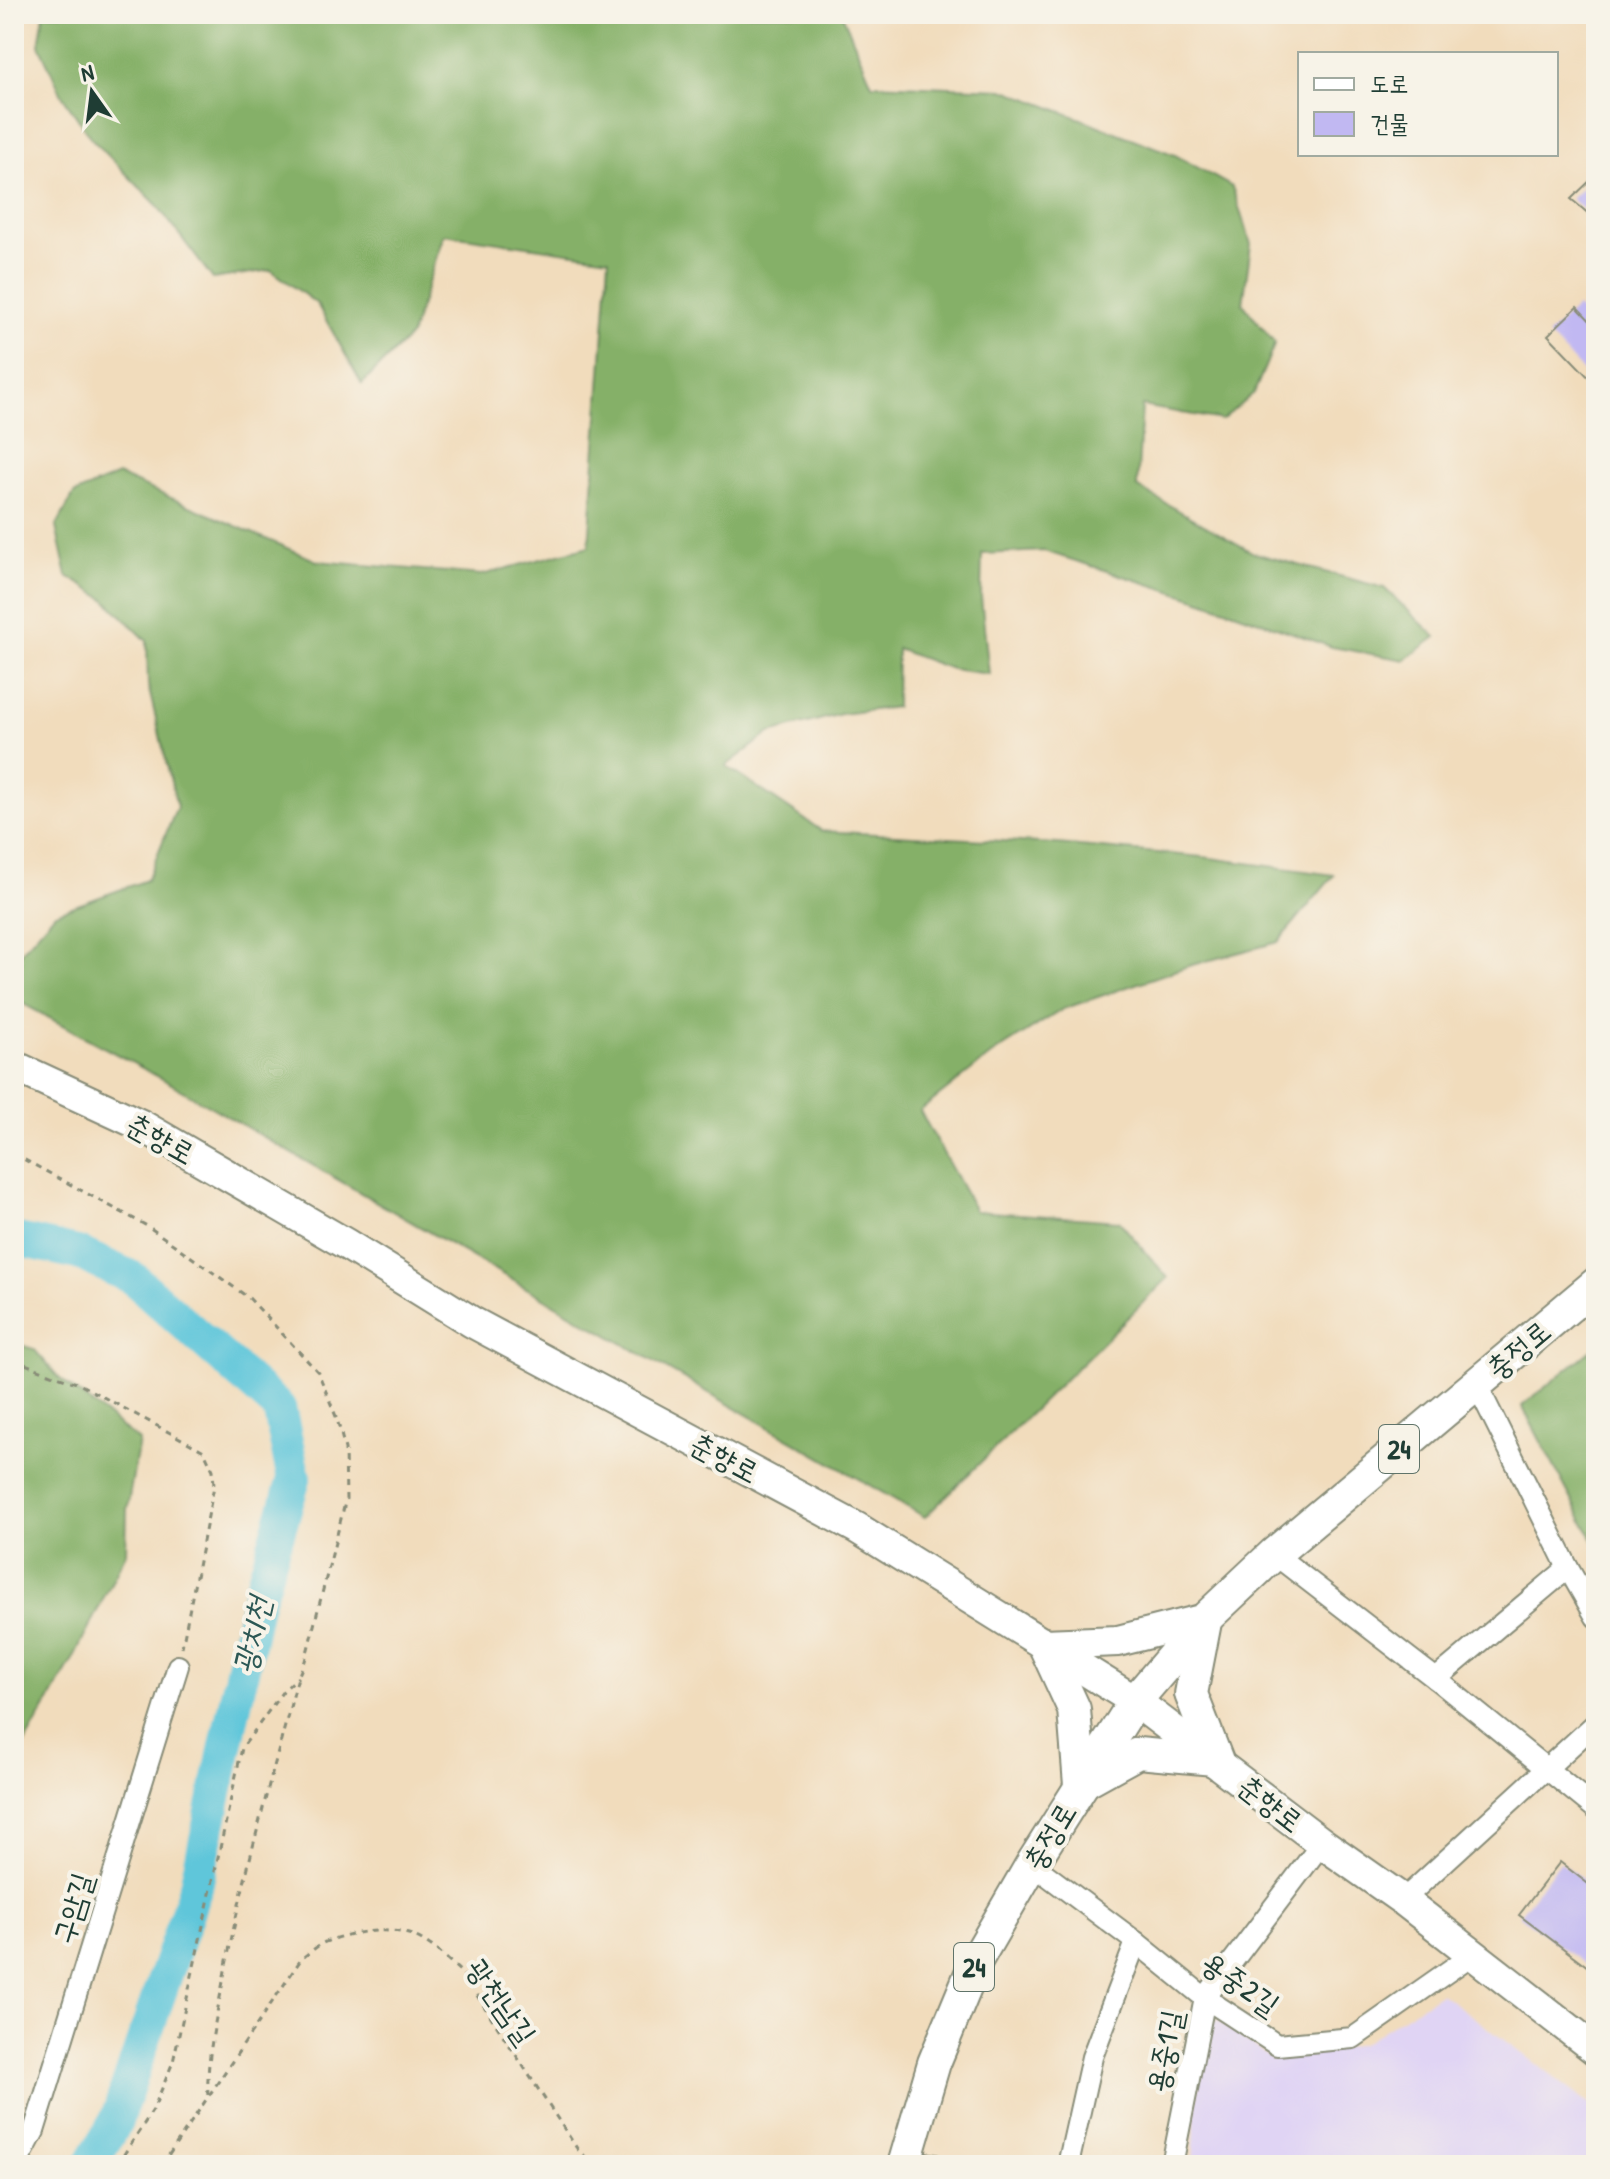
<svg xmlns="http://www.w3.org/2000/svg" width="1610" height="2179" viewBox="0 0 1610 2179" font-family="'Patrick Hand','Poor Story',sans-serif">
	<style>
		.built { fill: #e0d4f4 }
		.forest { fill: #85b068; stroke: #52764e; stroke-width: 2 }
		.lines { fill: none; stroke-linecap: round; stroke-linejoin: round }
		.river { stroke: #5ec6da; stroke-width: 34 }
		.building { fill: #c1b8f2 }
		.street-casing { stroke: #888c78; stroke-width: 24 }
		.secondary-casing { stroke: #888c78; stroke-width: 34 }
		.primary-casing { stroke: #888c78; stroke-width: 36 }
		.path { stroke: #888c78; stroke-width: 3; stroke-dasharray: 6 6; stroke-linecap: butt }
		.street { stroke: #fff; stroke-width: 20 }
		.secondary { stroke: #fff; stroke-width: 30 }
		.primary { stroke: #fff; stroke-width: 32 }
		.labels { text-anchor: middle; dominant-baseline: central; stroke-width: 8; stroke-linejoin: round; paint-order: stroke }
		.shield { fill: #f7f3e8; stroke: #60746a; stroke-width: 2 }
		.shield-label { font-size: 28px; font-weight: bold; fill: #1f3d34 }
		.street-label { font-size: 30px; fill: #1f3d34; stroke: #f7f3e8 }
		.water-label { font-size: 32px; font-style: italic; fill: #2c5855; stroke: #f7f3e8 }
	</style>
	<rect width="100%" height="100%" fill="#f7f3e8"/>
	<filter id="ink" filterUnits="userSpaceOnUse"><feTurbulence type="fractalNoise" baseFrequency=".0125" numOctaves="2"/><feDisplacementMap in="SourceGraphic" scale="16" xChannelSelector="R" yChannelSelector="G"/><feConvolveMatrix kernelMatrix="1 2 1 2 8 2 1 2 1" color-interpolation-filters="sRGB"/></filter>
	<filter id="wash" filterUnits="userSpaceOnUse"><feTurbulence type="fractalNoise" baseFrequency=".006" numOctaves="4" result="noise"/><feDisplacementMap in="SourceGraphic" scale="32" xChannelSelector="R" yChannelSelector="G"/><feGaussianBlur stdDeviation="1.8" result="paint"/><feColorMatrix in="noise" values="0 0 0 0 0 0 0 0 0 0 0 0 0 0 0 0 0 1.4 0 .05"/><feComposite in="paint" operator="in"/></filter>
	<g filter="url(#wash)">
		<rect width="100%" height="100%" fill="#f1dcbc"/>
		<polygon class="built" points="1441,1993 1596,2109 1596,2165 1193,2165 1196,2104 1209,2021 1220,2021 1272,2060 1362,2044"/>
		<g class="forest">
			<polygon points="44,14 842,14 872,84 1003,89 1175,155 1232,187 1251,244 1243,304 1275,343 1254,393 1222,420 1142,406 1137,487 1254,553 1384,588 1436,637 1405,660 1332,647 1206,602 1044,551 982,554 981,597 989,674 951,669 897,649 896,707 841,714 770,733 726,766 822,831 1057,844 1203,857 1334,875 1278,942 1188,966 1063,1009 991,1055 920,1111 975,1211 1119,1221 1168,1278 925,1517 159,1077 14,999 14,960 55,913 147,880 177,807 148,685 147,641 105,599 67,576 56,527 74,494 118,475 317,561 482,575 589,546 609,258 444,234 411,335 362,384 317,304 271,270 213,279 156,204 91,138 62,95 39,45"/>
			<polygon points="14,1343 34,1349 60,1379 139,1441 127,1509 126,1553 72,1661 14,1762"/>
			<polygon points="1596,1346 1596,1545 1522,1406"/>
		</g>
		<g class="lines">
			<polyline class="river" points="14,1239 78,1253 133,1278 279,1408 294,1479 256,1606 196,1886 116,2121 90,2165"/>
		</g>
		<g id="blocks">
			<g class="building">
				<polygon points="1596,175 1596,220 1571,199"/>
				<polygon points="1577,307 1596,327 1596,385 1548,335"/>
				<polygon points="1560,1862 1596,1890 1596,1973 1519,1915"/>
			</g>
		</g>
	</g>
	<g filter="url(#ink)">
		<use href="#blocks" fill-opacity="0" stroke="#888c78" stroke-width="2"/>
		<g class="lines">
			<g class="street-casing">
				<g id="street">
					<polyline points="1476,1383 1568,1568 1596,1617"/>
					<polyline points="1274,1554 1436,1679 1596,1809"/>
					<polyline points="1436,1679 1568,1568"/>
					<polyline points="1032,1864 1136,1942 1205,1998 1277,2045 1353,2038 1473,1954"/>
					<polyline points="1403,1900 1596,1723"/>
					<polyline points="905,2159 935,2165"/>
					<polyline points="16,2165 34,2131 178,1666"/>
					<polyline points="1068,2165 1092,2057 1136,1942"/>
					<polyline points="1172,2165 1205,1998 1322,1843"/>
				</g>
			</g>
			<g class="secondary-casing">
				<g id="secondary">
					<polyline points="14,1066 141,1125 346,1244 472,1322 857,1528 1135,1701 1322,1843 1403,1900 1596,2050"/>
					<polyline points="1044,1644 1118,1641 1205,1619"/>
					<polyline points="1080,1785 1138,1753 1214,1760"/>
				</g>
			</g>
			<g class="primary-casing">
				<g id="primary">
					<polyline points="1205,1622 1191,1694 1217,1761"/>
					<polyline points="1044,1644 1074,1709 1080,1785"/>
					<polyline points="904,2165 934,2063 977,1959 1032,1864 1135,1701 1205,1619 1274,1554 1596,1284"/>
				</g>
			</g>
			<g class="path">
				<path d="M14 1154 149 1227 249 1298 318 1372 337 1419 345 1449 346 1499 305 1661 298 1677C272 1776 243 1875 224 1976 217 2016 206 2057 208 2098"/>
				<polyline points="14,1360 79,1384 204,1451 213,1470 214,1486 182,1647"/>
				<polyline points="117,2165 153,2110 173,2062 242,1748 283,1691 298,1677"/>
				<path d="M162 2165 302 1958C310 1953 318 1944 328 1941 350 1932 391 1926 414 1936 433 1944 448 1960 463 1974L578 2150 594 2165"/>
			</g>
			<use href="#street" class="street"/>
			<use href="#secondary" class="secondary"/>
			<use href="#primary" class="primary"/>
		</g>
	</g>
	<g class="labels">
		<g class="shield">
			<rect x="1379" y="1425" width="40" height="48" rx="6"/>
			<rect x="954" y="1943" width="40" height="48" rx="6"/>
		</g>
		<g class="shield-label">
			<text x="1399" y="1449">24</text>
			<text x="974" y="1967">24</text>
		</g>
		<g class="street-label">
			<text transform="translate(161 1138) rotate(29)">춘향로</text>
			<text transform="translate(1518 1349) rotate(-40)">충정로</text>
			<text transform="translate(725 1457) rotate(28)">춘향로</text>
			<text transform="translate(1271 1803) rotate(38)">춘향로</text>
			<text transform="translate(1049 1836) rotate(-59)">충정로</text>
			<text transform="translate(72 1908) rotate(-73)">구암길</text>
			<text transform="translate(1241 1983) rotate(35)">용중2길</text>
			<text transform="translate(502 2001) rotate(55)">광천남길</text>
			<text transform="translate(1164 2051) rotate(-79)">용중1길</text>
		</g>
		<g class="water-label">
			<text transform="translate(251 1635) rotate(-77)">광치천</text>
		</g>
	</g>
	<rect width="1610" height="2179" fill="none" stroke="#f7f3e8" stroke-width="48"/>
	<rect x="1298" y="52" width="260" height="104" fill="#f7f3e8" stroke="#a1aaa0" stroke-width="2"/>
	<rect x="1314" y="78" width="40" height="12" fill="#ffffff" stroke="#a1aaa0" stroke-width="2"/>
	<text x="1370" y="92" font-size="24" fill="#1f3d34">도로</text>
	<rect x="1314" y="112" width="40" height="24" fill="#c1b8f2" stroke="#a1aaa0" stroke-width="2"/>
	<text x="1370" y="132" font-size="24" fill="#1f3d34">건물</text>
	<g transform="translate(92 92) rotate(346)" stroke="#f7f3e8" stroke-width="6" paint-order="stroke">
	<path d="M0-6L14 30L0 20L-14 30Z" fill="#1f3d34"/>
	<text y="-12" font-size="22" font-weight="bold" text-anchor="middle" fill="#1f3d34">N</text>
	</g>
</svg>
